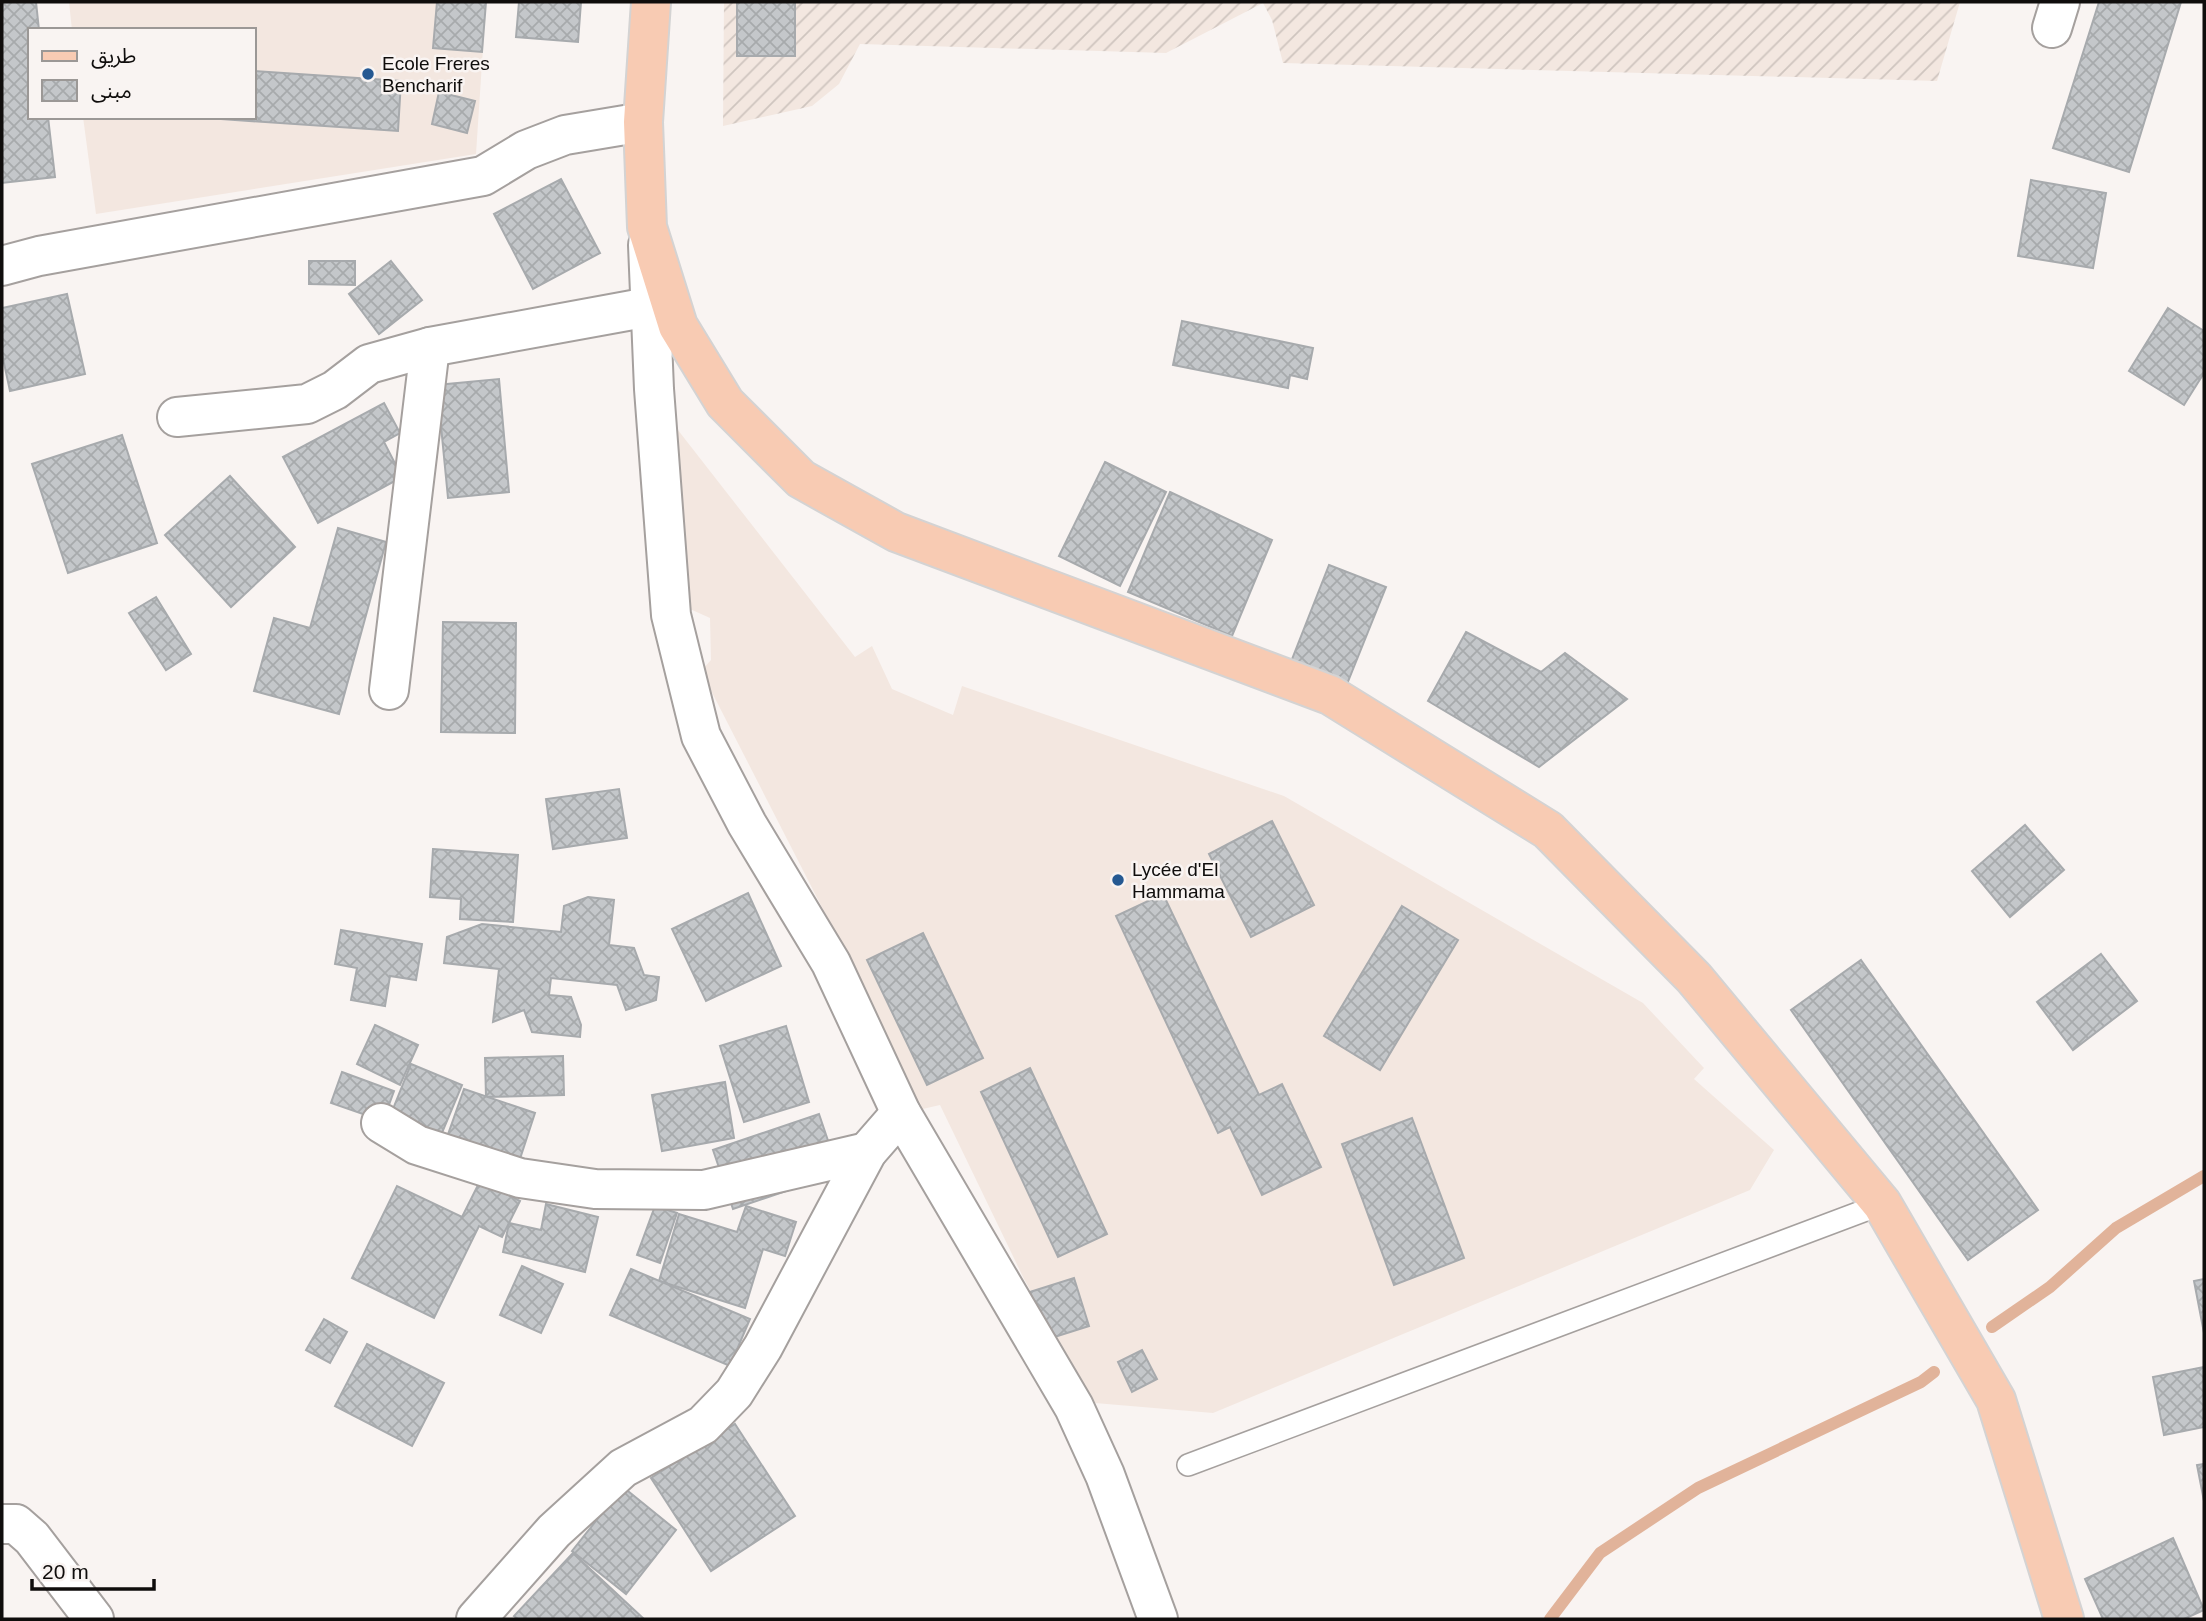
<svg xmlns="http://www.w3.org/2000/svg" width="2206" height="1621" viewBox="0 0 2206 1621" font-family="Helvetica,'Noto Sans Arabic',sans-serif">
	<style>
		.built { fill: #f3e7e0 }
		.industrial { fill: url(#industrial-furrows) }
		.lines { fill: none; stroke-linecap: round; stroke-linejoin: round }
		.stream { stroke: #e1b39a; stroke-width: 12 }
		.building { fill: url(#building-cross-hatch); stroke: #a7aaad; stroke-width: 2 }
		.lane-casing { stroke: #a5a09e; stroke-width: 24 }
		.street-casing { stroke: #a5a09e; stroke-width: 42 }
		.primary-casing { stroke: #d4d3d3; stroke-width: 42 }
		.lane { stroke: #fff; stroke-width: 21 }
		.street { stroke: #fff; stroke-width: 38 }
		.primary { stroke: #f8cbb3; stroke-width: 38 }
		.poi-dot { fill: #255992; stroke: #f9f4f2; stroke-width: 2.5 }
		.labels { text-anchor: middle; dominant-baseline: central; stroke-width: 5; stroke-linejoin: round; paint-order: stroke }
		.poi-label { font-size: 19px; fill: #0f0d0c; stroke: #f9f4f2; text-anchor: start }
	</style>
	<defs>
		<pattern id="industrial-furrows" width="10" height="10" patternUnits="userSpaceOnUse" patternTransform="scale(1.75)"><rect width="10" height="10" fill="#f3e7e0"/><path d="M-1 1l2-2M0 10L10 0M9 11l2-2" fill="none" stroke="#cfc5bf"/></pattern>
		<pattern id="building-cross-hatch" width="8" height="8" patternUnits="userSpaceOnUse" patternTransform="scale(1.75)"><rect width="8" height="8" fill="#c4c7ca"/><path d="M0 0l8 8M0 8l8-8" fill="none" stroke="#a7aaac"/></pattern>
	</defs>
	<rect width="100%" height="100%" fill="#f9f4f2"/>
	<g class="built">
		<polygon points="69,2 486,2 476,154 96,214 83,117 254,117 254,30 72,30"/>
		<polygon points="667,416 855,657 872,646 892,689 953,715 962,686 1284,796 1643,1003 1704,1068 1694,1079 1774,1150 1750,1190 1213,1413 1095,1403 1024,1279 940,1105 914,1111 851,964 701,671 711,660 710,618 681,605"/>
	</g>
	<polygon class="industrial" points="724,2 1960,2 1937,81 1283,63 1272,20 1263,3 1166,53 860,44 839,84 812,106 723,126"/>
	<g class="lines">
		<g class="stream">
			<polyline points="1992,1327 2050,1287 2116,1228 2204,1176"/>
			<polyline points="1550,1619 1600,1553 1698,1488 1921,1382 1934,1372"/>
		</g>
	</g>
	<g class="building">
		<polygon points="2,2 36,2 39,30 30,30 30,117 48,117 55,177 2,183"/>
		<polygon points="437,2 486,2 482,52 433,48"/>
		<polygon points="519,2 581,2 578,42 516,37"/>
		<rect x="737" y="2" width="58" height="54"/>
		<polygon points="2099,2 2181,2 2129,172 2053,148"/>
		<polygon points="254,71 401,81 398,131 221,119 254,117"/>
		<polygon points="439,92 475,101 467,133 432,124"/>
		<polygon points="561,179 600,253 533,289 494,214"/>
		<polygon points="2031,180 2106,193 2093,268 2018,256"/>
		<polygon points="309,261 355,261 355,285 309,284"/>
		<polygon points="391,261 422,300 379,334 349,294"/>
		<polygon points="67,294 85,374 10,391 2,354 2,308"/>
		<polygon points="2168,308 2204,331 2204,373 2184,405 2129,371"/>
		<polygon points="1182,321 1313,348 1307,379 1290,375 1288,388 1173,365"/>
		<polygon points="499,379 509,492 448,498 437,385"/>
		<polygon points="384,403 400,433 384,442 402,477 318,523 283,457"/>
		<polygon points="122,435 157,543 68,573 32,464"/>
		<polygon points="1105,462 1166,492 1120,586 1059,556"/>
		<polygon points="230,476 295,547 231,607 165,535"/>
		<polygon points="1170,492 1272,540 1232,636 1128,592"/>
		<polygon points="338,528 386,542 339,714 254,691 274,618 310,628"/>
		<polygon points="1329,565 1386,587 1345,689 1289,667"/>
		<polygon points="156,597 191,654 166,670 129,613"/>
		<polygon points="443,622 516,623 515,733 441,732"/>
		<polygon points="1466,632 1541,672 1565,653 1627,699 1539,767 1428,701"/>
		<polygon points="619,789 627,838 553,849 546,799"/>
		<polygon points="1272,821 1314,905 1251,937 1209,854"/>
		<polygon points="2025,825 2064,870 2010,917 1972,871"/>
		<polygon points="433,849 518,855 513,922 460,919 461,899 430,897"/>
		<polygon points="748,893 781,966 706,1001 672,929"/>
		<polygon points="1163,894 1259,1095 1282,1084 1321,1167 1262,1195 1230,1127 1218,1133 1116,916"/>
		<polygon points="588,897 614,900 609,945 634,948 644,975 659,977 656,1000 626,1010 617,985 551,978 549,995 571,997 581,1025 580,1037 532,1032 524,1010 493,1022 499,969 444,963 447,937 482,924 561,932 564,906"/>
		<polygon points="1402,906 1458,940 1380,1070 1324,1036"/>
		<polygon points="341,930 422,944 416,980 390,976 385,1006 351,1000 357,968 335,964"/>
		<polygon points="923,933 983,1058 927,1085 867,960"/>
		<polygon points="2101,954 2137,1001 2073,1050 2037,1002"/>
		<polygon points="1861,960 2038,1210 1968,1260 1791,1010"/>
		<polygon points="375,1025 418,1045 400,1085 357,1064"/>
		<polygon points="786,1026 809,1102 744,1122 720,1046"/>
		<polygon points="563,1056 564,1095 486,1097 485,1058"/>
		<polygon points="411,1064 462,1085 439,1140 389,1119"/>
		<polygon points="1030,1068 1107,1234 1058,1257 981,1092"/>
		<polygon points="342,1072 394,1091 383,1121 331,1103"/>
		<polygon points="725,1082 734,1138 662,1151 652,1095"/>
		<polygon points="464,1089 535,1113 517,1168 445,1143"/>
		<polygon points="819,1114 839,1173 733,1209 713,1150"/>
		<polygon points="1412,1118 1464,1258 1394,1285 1342,1144"/>
		<polygon points="480,1181 520,1201 502,1237 479,1226 434,1318 352,1278 397,1186 462,1217"/>
		<polygon points="546,1204 598,1217 585,1272 503,1252 509,1223 541,1230"/>
		<polygon points="655,1206 677,1213 660,1263 637,1255"/>
		<polygon points="746,1206 796,1222 785,1256 763,1249 745,1308 659,1281 679,1214 737,1232"/>
		<polygon points="522,1266 563,1284 541,1333 500,1315"/>
		<polygon points="631,1269 750,1319 730,1366 610,1315"/>
		<polygon points="1074,1278 1089,1326 1045,1340 1030,1292"/>
		<polygon points="2204,1279 2204,1333 2194,1281"/>
		<polygon points="324,1319 347,1332 330,1363 306,1350"/>
		<polygon points="367,1344 444,1383 412,1446 335,1406"/>
		<polygon points="1142,1350 1157,1379 1132,1392 1118,1362"/>
		<polygon points="2204,1367 2204,1427 2164,1435 2153,1377"/>
		<polygon points="735,1424 795,1516 711,1571 651,1478"/>
		<polygon points="2204,1464 2204,1501 2197,1465"/>
		<polygon points="623,1487 676,1530 626,1594 572,1551"/>
		<polygon points="2173,1538 2204,1610 2184,1619 2103,1619 2085,1579"/>
		<polygon points="573,1553 644,1619 518,1619 514,1616"/>
	</g>
	<g class="lines">
		<g class="lane-casing">
			<polyline id="lane" points="1188,1465 1882,1204"/>
		</g>
		<g class="street-casing">
			<g id="street">
				<polyline points="2052,28 2060,2"/>
				<polyline points="648,245 654,389 671,615 701,736 747,824 831,963 901,1113 1074,1407 1105,1475 1158,1619"/>
				<polyline points="2,266 39,256 483,176 526,150 565,135 643,122"/>
				<polyline points="177,417 307,404 335,390 369,364 430,347 649,307"/>
				<polyline points="389,690 430,347"/>
				<polyline points="381,1123 417,1145 520,1178 595,1189 704,1190 867,1152"/>
				<polyline points="2,1524 16,1524 32,1538 94,1619"/>
				<polyline points="476,1619 554,1531 623,1468 703,1425 734,1393 763,1347 867,1152 901,1113"/>
			</g>
		</g>
		<g class="primary-casing">
			<polyline id="primary" points="651,2 643,122 647,227 678,326 725,403 801,479 896,532 1330,695 1548,830 1694,978 1882,1204 1996,1400 2064,1619"/>
		</g>
		<use href="#lane" class="lane"/>
		<use href="#street" class="street"/>
		<use href="#primary" class="primary"/>
	</g>
	<g class="poi-dot">
		<circle cx="368" cy="74" r="7"/>
		<circle cx="1118" cy="880" r="7"/>
	</g>
	<g class="labels">
		<g class="poi-label">
			<text x="382" y="63">Ecole Freres<tspan x="382" dy="22">Bencharif</tspan></text>
			<text x="1132" y="869">Lycée d'El<tspan x="1132" dy="22">Hammama</tspan></text>
		</g>
	</g>
	<rect width="2206" height="1621" fill="none" stroke="#0f0d0c" stroke-width="7"/>
	<rect x="28" y="28" width="228" height="91" fill="#f9f4f2" stroke="#9b9896" stroke-width="2"/>
	<rect x="42" y="51" width="35" height="10" fill="#f8cbb3" stroke="#9b9896" stroke-width="2"/>
	<text x="91" y="63" font-size="21" fill="#0f0d0c">طريق</text>
	<rect x="42" y="80" width="35" height="21" fill="url(#building-cross-hatch)" stroke="#9b9896" stroke-width="2"/>
	<text x="91" y="98" font-size="21" fill="#0f0d0c">مبنى</text>
	<path d="M32 1579v10h122v-10" fill="none" stroke="#0f0d0c" stroke-width="3.5"/>
	<text x="42" y="1579" font-size="21" fill="#0f0d0c" stroke="#f9f4f2" stroke-width="5" paint-order="stroke">20 m</text>
</svg>
